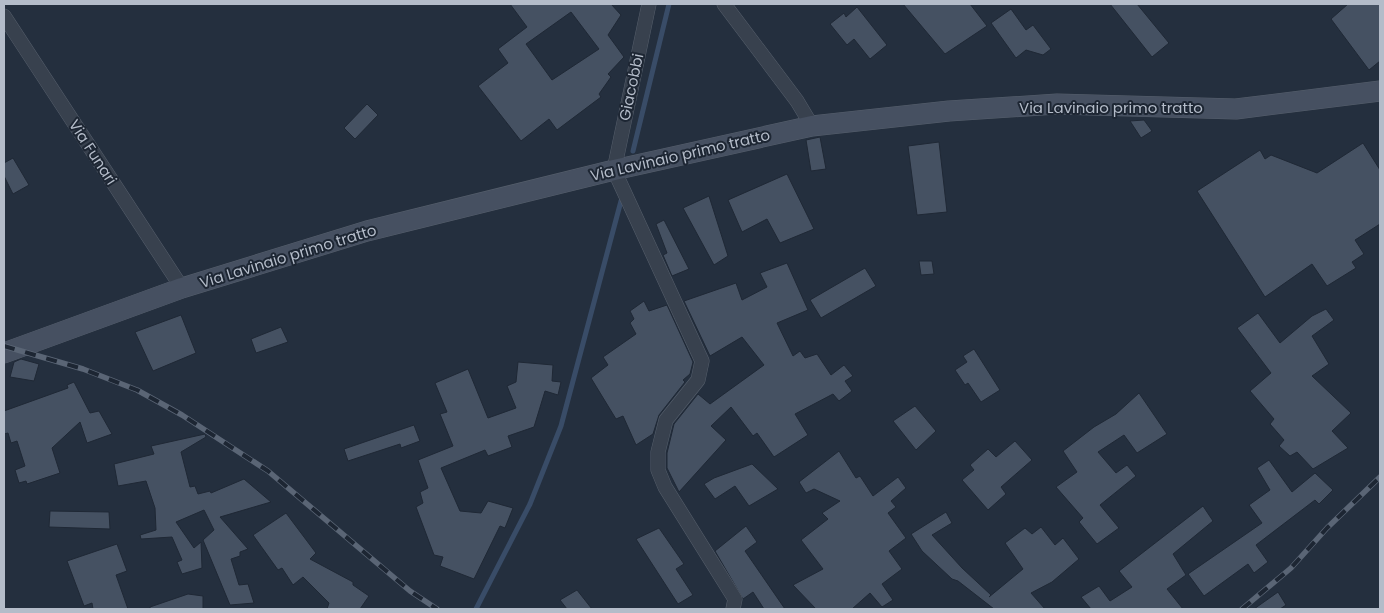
<svg xmlns="http://www.w3.org/2000/svg" width="1384" height="613" viewBox="0 0 1384 613" font-family="Poppins,sans-serif">
	<style>
		.lines { fill: none; stroke-linecap: round; stroke-linejoin: round }
		.stream { stroke: #394c67; stroke-width: 5 }
		.building { fill: #455162; stroke: #1f2835; fill-rule: evenodd }
		.street-casing { stroke: #565f6c; stroke-width: 15 }
		.secondary-casing { stroke: #565f6c; stroke-width: 21 }
		.street { stroke: #38414e; stroke-width: 14 }
		.secondary { stroke: #465061; stroke-width: 20 }
		.rail-casing { stroke: #5a6575; stroke-width: 5.5 }
		.rail { stroke: #1d2633; stroke-width: 4; stroke-dasharray: 11; stroke-linecap: butt }
		.labels { text-anchor: middle; dominant-baseline: central; stroke-width: 4; stroke-linejoin: round; paint-order: stroke }
		.street-label { font-size: 15px; fill: #b4bcc9; stroke: #1d2633 }
	</style>
	<rect width="100%" height="100%" fill="#242f3e"/>
	<g class="lines">
		<g class="stream">
			<polyline points="633,151 669,4"/>
			<polyline points="476,609 530,504 561,426 621,201"/>
		</g>
	</g>
	<g class="building">
		<path d="M510 4H611L621 15 608 35 624 57 608 74 611 77 599 94 601 97 557 130 549 119 521 141 478 86 508 63 498 49 527 27ZM571 12 599 49 552 80 526 44Z"/>
		<polygon points="903,4 970,4 987,26 945,54"/>
		<polygon points="1110,4 1137,4 1169,43 1152,57"/>
		<polygon points="1348,4 1380,4 1380,61 1369,70 1331,19"/>
		<polygon points="857,7 887,45 870,59 854,39 847,45 830,24 844,13 846,17"/>
		<polygon points="1011,9 1026,30 1033,25 1051,49 1043,55 1026,50 1016,58 991,23"/>
		<polygon points="367,104 378,115 355,139 344,128"/>
		<polygon points="1144,120 1152,131 1141,138 1130,121"/>
		<polygon points="820,137 826,169 811,171 806,140"/>
		<polygon points="939,142 947,212 917,215 908,146"/>
		<polygon points="1363,143 1380,170 1380,224 1355,240 1364,254 1352,262 1356,268 1327,286 1312,264 1265,297 1197,191 1260,150 1265,159 1271,155 1317,173"/>
		<polygon points="13,158 29,185 13,194 4,176 4,163"/>
		<polygon points="787,174 814,229 780,243 767,219 742,232 728,200"/>
		<polygon points="709,196 728,256 714,265 683,208"/>
		<polygon points="664,220 689,269 672,276 663,255 667,253 656,224"/>
		<polygon points="919,261 932,261 934,274 921,275"/>
		<polygon points="787,263 808,310 777,323 793,356 800,351 805,358 817,354 831,375 844,365 853,376 845,381 852,391 839,401 833,394 795,414 808,435 774,457 757,433 753,436 731,407 711,426 726,440 679,492 667,468 667,453 674,424 698,394 710,404 764,365 742,337 710,356 684,301 736,283 742,300 767,287 760,273"/>
		<polygon points="865,268 876,286 821,318 810,300"/>
		<polygon points="644,301 649,311 667,305 693,362 690,374 683,380 685,382 659,415 653,434 636,445 623,416 616,419 591,378 608,365 603,357 636,334 630,323 634,319 630,311"/>
		<polygon points="1326,309 1334,320 1312,336 1329,364 1312,376 1351,413 1332,431 1348,448 1313,469 1297,452 1290,456 1279,446 1284,440 1270,424 1274,419 1250,391 1271,373 1237,328 1258,313 1280,343 1312,316"/>
		<polygon points="181,315 196,353 153,371 135,332"/>
		<polygon points="281,327 288,342 256,353 251,339"/>
		<polygon points="974,349 1000,390 981,402 968,383 965,385 955,370 967,362 963,356"/>
		<polygon points="21,359 39,364 34,381 10,377 14,362"/>
		<polygon points="518,362 553,365 552,381 561,382 558,395 545,391 534,427 508,436 512,447 488,456 485,450 441,468 460,511 481,513 488,501 513,508 505,528 500,526 474,579 440,566 443,557 434,555 416,507 423,503 420,492 428,488 418,460 453,446 440,414 447,412 435,383 468,369 488,418 516,408 507,386 516,382"/>
		<polygon points="74,382 90,413 99,411 112,434 87,443 80,422 52,448 60,473 27,484 26,481 19,483 15,470 25,466 17,441 11,443 8,433 4,434 4,411 68,388 67,385"/>
		<polygon points="1139,393 1167,434 1137,453 1124,435 1098,452 1116,473 1127,465 1136,476 1100,505 1119,528 1097,544 1079,522 1083,518 1056,487 1077,472 1063,451 1094,427 1116,414"/>
		<polygon points="915,406 936,431 916,450 893,421"/>
		<polygon points="414,425 420,441 401,448 400,444 348,461 344,449"/>
		<polygon points="205,434 206,437 181,452 190,487 195,486 198,494 210,491 211,493 244,479 271,502 220,517 248,549 240,552 240,556 231,559 239,585 248,584 254,603 230,605 203,540 214,530 204,510 176,522 194,548 201,542 202,568 182,574 177,562 182,560 172,537 141,539 140,535 156,530 155,508 146,481 118,486 114,464 154,454 151,446"/>
		<polygon points="1015,441 1032,460 1001,487 1006,494 988,510 962,480 974,470 970,465 988,449 996,457"/>
		<polygon points="839,451 856,478 860,476 873,496 898,477 906,488 891,501 896,507 888,513 906,538 889,551 902,569 882,584 893,600 882,607 870,593 852,609 816,609 793,585 823,569 801,540 828,519 822,513 840,501 814,489 806,493 799,482"/>
		<polygon points="1269,460 1292,492 1315,473 1333,490 1319,504 1315,500 1256,545 1268,562 1254,573 1248,564 1204,596 1188,574 1262,523 1249,505 1270,490 1257,468"/>
		<polygon points="752,464 778,489 749,506 735,486 715,499 704,484 714,478"/>
		<polygon points="1203,506 1213,521 1173,554 1186,575 1167,589 1183,609 1091,609 1081,597 1099,586 1110,601 1132,587 1119,571"/>
		<polygon points="50,511 109,512 110,529 49,527"/>
		<polygon points="946,512 952,523 932,535 962,568 991,595 989,597 1023,569 1005,543 1025,528 1032,534 1041,527 1055,545 1063,538 1079,559 1052,582 1031,593 1045,609 994,609 958,581 952,579 922,551 911,534"/>
		<polygon points="286,513 316,553 310,559 353,582 353,585 369,596 360,609 327,609 329,603 303,577 293,585 282,568 278,570 253,535"/>
		<polygon points="746,526 757,542 745,551 785,609 764,609 753,592 743,599 715,551"/>
		<polygon points="659,528 684,564 676,569 693,595 678,604 636,539"/>
		<polygon points="117,544 127,571 116,575 128,609 93,609 92,603 84,606 67,561"/>
		<polygon points="577,590 592,609 567,609 560,600"/>
		<polygon points="1278,592 1286,605 1280,609 1254,609"/>
		<polygon points="188,594 203,596 203,609 150,609 150,607"/>
	</g>
	<g class="lines">
		<g class="street-casing">
			<g id="street">
				<polyline points="649,4 614,170 702,361 698,380 666,420 658,452 658,470 665,487 735,599 733,609"/>
				<polyline points="724,4 797,101 812,126"/>
				<polyline points="4,16 182,288"/>
			</g>
		</g>
		<g class="secondary-casing">
			<polyline id="secondary" points="4,353 182,288 367,231 614,170 812,126 949,111 1057,104 1236,109 1380,91"/>
		</g>
		<use href="#street" class="street"/>
		<use href="#secondary" class="secondary"/>
		<g class="rail-casing">
			<g id="rail">
				<polyline points="4,346 83,369 137,390 182,415 268,471 410,591 437,609"/>
				<polyline points="1242,609 1291,568 1327,528 1380,477"/>
			</g>
		</g>
		<use href="#rail" class="rail"/>
	</g>
	<g class="labels">
		<g class="street-label">
			<text transform="translate(631 87) rotate(-78)">Giacobbi</text>
			<text x="1111" y="107">Via Lavinaio primo tratto</text>
			<text transform="translate(93 152) rotate(57)">Via Funari</text>
			<text transform="translate(680 155) rotate(-13)">Via Lavinaio primo tratto</text>
			<text transform="translate(288 256) rotate(-17)">Via Lavinaio primo tratto</text>
		</g>
	</g>
	<rect width="1384" height="613" fill="none" stroke="#b4bcc9" stroke-width="10"/>
</svg>
